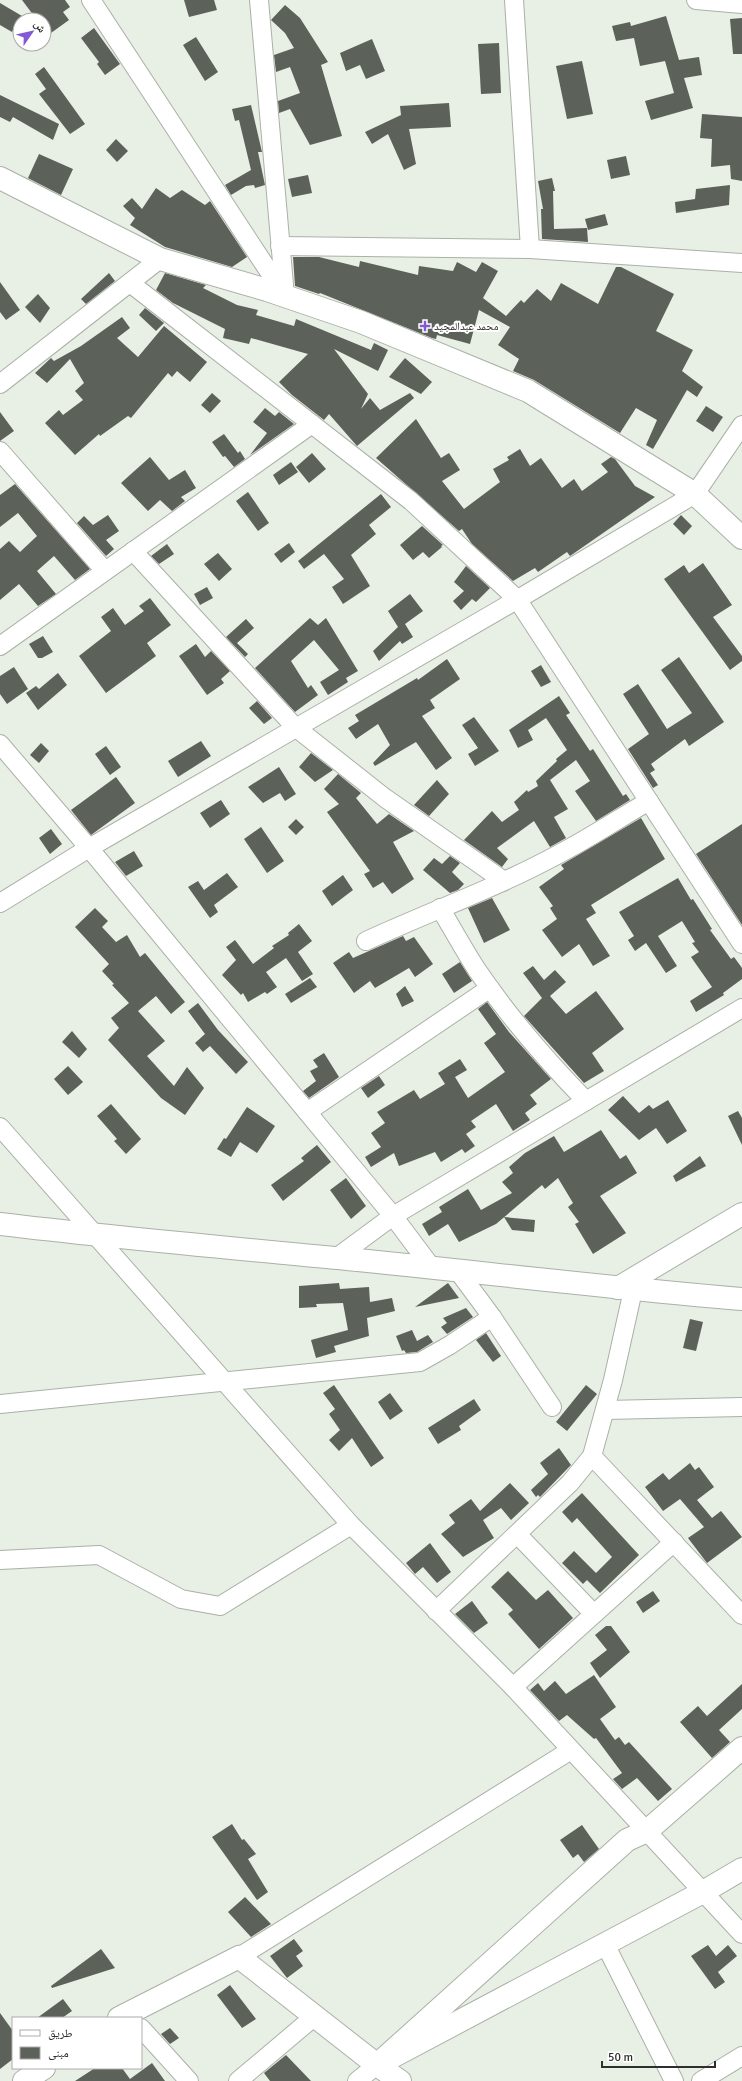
<svg xmlns="http://www.w3.org/2000/svg" width="742" height="2081" viewBox="0 0 742 2081" font-family="Signika,'Noto Naskh Arabic',sans-serif">
	<style>
		.building { fill: #5c6259 }
		.lines { fill: none; stroke-linecap: round; stroke-linejoin: round }
		.street-casing { stroke: #aab1a7; stroke-width: 20 }
		.secondary-casing { stroke: #aab1a7; stroke-width: 24 }
		.street { stroke: #fff; stroke-width: 18 }
		.secondary { stroke: #fff; stroke-width: 22 }
		.poi-dot { fill: #835ad4; stroke: #fff; stroke-width: 1.5 }
		.labels { text-anchor: middle; dominant-baseline: central; stroke-width: 4; stroke-linejoin: round; paint-order: stroke }
		.poi-label { font-size: 11px; fill: #2c2f2b; stroke: #fff; text-anchor: start }
	</style>
	<rect width="100%" height="100%" fill="#e8efe5"/>
	<g class="building">
		<polygon points="22,0 65,0 70,7 63,12 69,20 44,38 44,20 37,20"/>
		<polygon points="184,0 214,0 217,10 189,17"/>
		<polygon points="0,3 22,16 12,32 0,25"/>
		<polygon points="285,5 300,18 328,62 321,65 342,136 310,145 290,109 279,113 278,101 300,93 290,67 276,72 274,55 294,48 285,33 271,20"/>
		<polygon points="666,16 679,60 699,57 702,75 684,78 693,108 651,120 645,101 674,93 665,61 640,66 634,38 616,41 612,26 630,22 631,26"/>
		<polygon points="742,18 742,54 733,54 730,19"/>
		<polygon points="94,28 120,64 105,75 97,64 99,62 81,38"/>
		<polygon points="196,37 218,72 205,81 183,45"/>
		<polygon points="372,39 385,71 366,79 360,65 346,71 340,53"/>
		<polygon points="499,43 501,93 481,94 478,44"/>
		<polygon points="582,61 593,114 567,119 556,66"/>
		<polygon points="44,67 85,124 70,134 39,94 46,89 35,74"/>
		<polygon points="0,95 59,124 53,140 13,117 10,122 0,117"/>
		<polygon points="449,103 451,127 409,129 416,164 404,170 388,134 372,144 365,132 401,115 400,106"/>
		<polygon points="251,105 262,152 258,152 265,185 255,188 254,185 246,186 231,195 225,185 251,170 239,120 235,121 232,109"/>
		<polygon points="702,114 742,117 742,181 731,179 730,165 711,167 712,139 700,138"/>
		<polygon points="116,139 128,151 117,162 106,150"/>
		<polygon points="39,154 73,169 61,195 18,173 28,178"/>
		<polygon points="626,156 630,175 611,179 607,160"/>
		<polygon points="308,175 312,193 292,197 288,179"/>
		<polygon points="552,178 555,191 553,191 554,229 587,228 588,242 542,239 541,209 543,209 538,181"/>
		<polygon points="730,185 729,205 676,213 675,202 695,199 696,189"/>
		<polygon points="156,188 170,198 182,190 205,205 210,201 247,257 232,267 165,247 130,225 135,218 123,206 132,198 142,209"/>
		<polygon points="605,214 608,225 588,230 585,219"/>
		<polygon points="293,257 319,257 359,267 360,261 418,275 419,266 453,271 457,262 476,272 482,262 498,271 483,298 506,316 521,300 524,303 537,289 551,301 561,283 598,304 616,267 621,267 674,294 656,331 693,350 682,371 703,387 697,397 687,390 653,449 646,445 657,420 636,408 620,433 534,380 513,371 519,359 498,345 510,327 479,310 470,344 437,335 436,339 432,338 320,293 319,294 295,286"/>
		<polygon points="109,273 115,281 86,304 81,299"/>
		<polygon points="165,273 206,285 203,288 237,305 258,310 256,315 294,326 296,319 371,350 374,343 388,350 378,371 334,349 368,394 361,409 370,398 380,410 410,393 414,398 357,446 329,414 324,420 292,395 279,382 308,354 251,338 249,344 223,338 225,329 173,303 156,290"/>
		<polygon points="0,282 20,310 6,320 0,312"/>
		<polygon points="38,294 50,308 40,323 25,307"/>
		<polygon points="145,308 164,323 156,331 139,315"/>
		<polygon points="122,317 130,328 117,338 138,357 164,326 207,362 190,382 177,371 172,377 168,373 131,418 128,416 100,436 99,434 75,455 45,423 59,410 63,415 83,400 75,391 84,383 70,359 47,383 35,373 51,358 54,361 81,346"/>
		<polygon points="405,358 432,382 421,394 389,377"/>
		<polygon points="212,393 221,401 210,413 201,405"/>
		<polygon points="706,406 723,417 713,432 696,421"/>
		<polygon points="265,408 275,416 279,412 294,424 250,455 267,433 253,422"/>
		<polygon points="0,412 14,431 0,441"/>
		<polygon points="416,419 441,458 449,453 460,470 442,481 464,509 500,482 493,469 509,460 507,457 520,449 530,466 541,458 562,488 574,479 582,491 608,472 601,464 611,457 615,459 635,486 655,497 570,556 567,552 538,572 535,568 513,581 472,544 462,529 459,531 376,458"/>
		<polygon points="224,434 238,453 240,451 245,459 234,467 225,456 223,457 212,442"/>
		<polygon points="312,453 326,469 309,483 296,467"/>
		<polygon points="150,457 169,480 185,470 196,488 181,497 185,501 172,511 160,500 148,511 121,483"/>
		<polygon points="291,462 298,472 279,485 273,475"/>
		<polygon points="15,484 90,569 75,580 54,556 37,571 56,594 38,606 19,584 0,600 0,549 9,541 20,552 37,536 18,513 0,527 0,495"/>
		<polygon points="248,492 269,523 258,531 236,501"/>
		<polygon points="381,494 391,507 369,525 376,534 351,555 370,586 343,604 332,587 344,579 324,554 304,569 298,561"/>
		<polygon points="108,515 119,531 106,540 114,549 106,556 77,523 84,516 93,525"/>
		<polygon points="681,515 692,526 684,535 673,524"/>
		<polygon points="422,526 443,545 441,546 442,547 429,558 423,552 413,560 400,545"/>
		<polygon points="289,543 295,552 281,563 274,554"/>
		<polygon points="167,544 174,554 159,564 151,556"/>
		<polygon points="218,553 232,569 219,581 204,564"/>
		<polygon points="703,563 732,605 713,617 742,656 742,661 730,670 664,579 684,565 689,573"/>
		<polygon points="466,566 490,588 476,602 472,599 461,610 453,601 464,591 454,582"/>
		<polygon points="207,587 213,598 200,605 194,594"/>
		<polygon points="410,594 423,611 405,624 413,637 402,644 400,641 379,661 373,651 398,627 388,611"/>
		<polygon points="150,598 171,625 147,643 156,656 106,693 79,656 111,631 101,617 113,608 125,625 144,611 139,606"/>
		<polygon points="310,618 318,625 326,618 358,671 346,678 348,682 328,695 320,682 339,670 314,640 291,661 308,688 311,685 318,695 295,712 255,668"/>
		<polygon points="246,619 254,628 237,643 248,654 245,657 226,637"/>
		<polygon points="43,636 53,652 42,658 38,658 29,644"/>
		<polygon points="196,644 205,657 211,651 230,671 221,679 224,683 207,695 179,656"/>
		<polygon points="679,657 724,722 689,746 685,739 651,764 655,770 650,773 658,785 653,788 628,749 649,734 623,694 638,684 667,729 692,713 661,670"/>
		<polygon points="447,659 460,679 430,700 435,708 422,716 452,758 436,770 416,742 375,766 373,763 390,745 378,724 356,739 348,728 359,721 355,715 417,678 418,680"/>
		<polygon points="541,665 551,682 541,687 531,671"/>
		<polygon points="14,667 28,689 7,704 0,694 0,676"/>
		<polygon points="58,673 67,685 38,710 26,693 36,686 39,689"/>
		<polygon points="559,696 570,713 566,715 590,751 593,749 623,796 626,794 630,800 596,821 575,791 590,781 576,760 550,780 568,809 554,817 566,838 550,847 534,821 497,848 508,859 502,867 464,840 492,811 502,822 519,810 514,802 527,790 528,792 538,786 536,781 557,761 556,759 567,750 546,718 528,730 533,740 518,748 509,730"/>
		<polygon points="257,701 272,718 264,724 249,708"/>
		<polygon points="474,717 499,751 475,766 468,754 478,748 462,725"/>
		<polygon points="201,741 211,756 178,777 168,761"/>
		<polygon points="41,743 49,751 39,763 30,755"/>
		<polygon points="106,746 121,767 110,775 95,754"/>
		<polygon points="311,753 333,770 315,782 299,767"/>
		<polygon points="279,767 296,794 285,801 280,793 263,803 248,787"/>
		<polygon points="338,774 361,793 356,798 377,824 389,814 414,831 393,842 414,879 392,894 383,882 373,888 364,874 370,871 327,812 339,804 324,789"/>
		<polygon points="116,777 135,803 91,835 71,810"/>
		<polygon points="437,780 449,794 429,816 414,805"/>
		<polygon points="221,800 230,814 210,828 200,813"/>
		<polygon points="641,818 665,859 591,905 596,913 586,919 610,956 593,966 579,944 562,957 542,930 557,919 550,908 553,906 539,887 564,869 561,865"/>
		<polygon points="296,819 304,827 296,835 288,827"/>
		<polygon points="742,824 742,925 696,854"/>
		<polygon points="261,827 284,861 267,873 244,839"/>
		<polygon points="51,829 62,844 50,854 39,838"/>
		<polygon points="134,851 143,866 126,876 115,862"/>
		<polygon points="450,856 460,863 452,872 464,884 458,890 450,893 423,870 434,858 442,864"/>
		<polygon points="227,873 238,887 214,905 218,912 210,918 188,887 198,881 204,890"/>
		<polygon points="343,875 353,890 332,906 322,891"/>
		<polygon points="678,878 691,900 693,899 712,929 710,930 731,959 734,957 742,968 742,979 723,993 724,995 696,1012 690,1001 712,987 691,957 699,952 692,943 695,942 682,921 658,936 677,966 666,973 646,943 635,951 628,940 634,936 619,912"/>
		<polygon points="492,898 510,930 484,943 468,908"/>
		<polygon points="95,908 108,921 102,927 116,942 127,935 140,957 145,953 185,1002 171,1014 156,996 138,1011 165,1041 147,1056 174,1086 187,1067 204,1088 185,1115 161,1098 108,1040 119,1028 111,1018 129,1003 112,985 114,984 102,971 109,964 75,927"/>
		<polygon points="299,924 312,941 298,952 313,974 302,981 286,958 266,972 277,987 267,994 265,992 248,1002 243,993 241,995 222,975 236,960 226,947 235,940 253,964 274,948 272,946 289,935 288,933"/>
		<polygon points="403,936 406,941 414,937 433,964 415,977 409,968 375,988 370,981 354,993 333,963 349,952 353,958"/>
		<polygon points="460,962 472,981 454,993 442,974"/>
		<polygon points="533,966 544,980 555,970 566,982 550,996 566,1014 596,991 624,1029 592,1053 604,1071 584,1083 524,1016 542,998 523,973"/>
		<polygon points="310,978 317,987 291,1003 285,994"/>
		<polygon points="405,986 414,1001 402,1007 396,994"/>
		<polygon points="487,1002 509,1032 551,1079 530,1095 537,1104 525,1113 530,1120 513,1131 496,1104 471,1121 476,1127 466,1134 475,1146 465,1153 462,1149 441,1162 435,1152 399,1166 394,1153 371,1167 365,1157 381,1147 371,1133 385,1123 377,1112 414,1090 420,1099 445,1084 438,1073 460,1059 467,1070 455,1077 468,1098 505,1072 484,1043 496,1034 478,1009"/>
		<polygon points="198,1003 218,1030 248,1062 236,1074 210,1046 203,1052 195,1043 205,1034 188,1011"/>
		<polygon points="72,1031 87,1049 79,1058 62,1042"/>
		<polygon points="324,1053 339,1077 309,1098 303,1091 316,1081 310,1071 318,1067 313,1060"/>
		<polygon points="68,1066 83,1082 68,1095 54,1079"/>
		<polygon points="379,1076 385,1085 368,1098 361,1088"/>
		<polygon points="623,1096 639,1113 649,1105 653,1109 668,1100 687,1131 667,1144 656,1128 639,1140 608,1110"/>
		<polygon points="111,1104 141,1139 126,1154 114,1141 117,1139 97,1116"/>
		<polygon points="247,1107 275,1126 257,1153 240,1142 231,1157 217,1149 224,1138 226,1139"/>
		<polygon points="738,1111 742,1118 742,1145 728,1116"/>
		<polygon points="601,1130 620,1159 626,1155 637,1173 600,1196 626,1233 593,1254 575,1224 579,1222 568,1207 573,1203 558,1178 545,1189 542,1185 496,1224 459,1242 448,1224 429,1236 422,1224 442,1212 439,1207 468,1189 481,1210 512,1193 502,1182 513,1173 509,1167 525,1153 554,1136 564,1152"/>
		<polygon points="317,1145 331,1162 283,1201 271,1185 304,1161 301,1158"/>
		<polygon points="700,1156 706,1166 676,1182 673,1176"/>
		<polygon points="346,1178 366,1206 351,1219 330,1190"/>
		<polygon points="504,1217 535,1220 534,1232 512,1230"/>
		<polygon points="339,1283 340,1289 369,1287 370,1302 392,1298 395,1311 367,1318 369,1336 334,1346 336,1352 316,1358 311,1340 348,1330 343,1303 316,1304 317,1307 299,1308 299,1286"/>
		<polygon points="448,1283 459,1298 415,1307"/>
		<polygon points="466,1308 473,1317 447,1334 441,1327 447,1323 443,1318"/>
		<polygon points="690,1319 703,1322 696,1351 683,1348"/>
		<polygon points="412,1330 417,1341 428,1335 433,1342 417,1352 406,1353 404,1350 402,1351 396,1336"/>
		<polygon points="486,1333 501,1356 493,1362 476,1340"/>
		<polygon points="334,1385 384,1458 371,1467 352,1438 339,1451 329,1440 340,1430 329,1414 335,1409 323,1393"/>
		<polygon points="586,1385 597,1394 567,1431 556,1422"/>
		<polygon points="390,1393 403,1411 390,1420 378,1402"/>
		<polygon points="474,1399 481,1410 459,1426 461,1430 438,1444 428,1428"/>
		<polygon points="559,1448 571,1465 540,1497 538,1495 536,1497 531,1490 548,1474 540,1463"/>
		<polygon points="690,1463 695,1470 699,1467 714,1487 697,1500 712,1518 721,1511 742,1537 707,1563 688,1538 704,1527 680,1499 663,1511 645,1487 663,1473 669,1480"/>
		<polygon points="510,1483 529,1503 511,1520 501,1508 483,1520 494,1538 463,1557 441,1534 455,1523 449,1515 471,1499 480,1511"/>
		<polygon points="582,1493 639,1555 600,1593 587,1580 583,1584 562,1563 574,1551 596,1573 612,1557 577,1518 572,1523 562,1512"/>
		<polygon points="430,1543 451,1572 437,1583 423,1567 415,1574 406,1563"/>
		<polygon points="508,1571 536,1600 548,1590 573,1618 539,1649 508,1614 513,1610 491,1587"/>
		<polygon points="653,1591 660,1601 643,1613 636,1602"/>
		<polygon points="472,1601 488,1623 474,1633 455,1614"/>
		<polygon points="606,1626 611,1626 630,1652 600,1678 590,1663 607,1650 595,1635"/>
		<polygon points="594,1675 616,1707 600,1719 615,1740 619,1737 625,1745 629,1742 672,1789 658,1801 637,1778 622,1789 613,1779 622,1773 596,1738 594,1739 567,1715 559,1721 530,1690 538,1683 544,1691 555,1681 566,1694"/>
		<polygon points="742,1684 742,1709 719,1730 730,1742 712,1758 680,1722 698,1706 707,1716"/>
		<polygon points="232,1824 242,1840 244,1839 256,1854 248,1859 268,1892 257,1900 212,1837"/>
		<polygon points="582,1825 599,1849 584,1862 578,1854 573,1858 560,1840"/>
		<polygon points="245,1897 271,1924 251,1937 228,1912"/>
		<polygon points="294,1939 303,1951 296,1956 303,1966 287,1978 270,1956"/>
		<polygon points="708,1945 716,1956 728,1945 737,1956 718,1972 725,1982 715,1989 691,1956"/>
		<polygon points="101,1949 115,1968 52,1988 51,1986"/>
		<polygon points="230,1985 256,2019 242,2028 217,1995"/>
		<polygon points="63,1999 72,2011 62,2018 37,2018"/>
		<polygon points="0,2013 13,2031 13,2059 0,2069"/>
		<polygon points="170,2028 179,2038 170,2044 161,2034"/>
		<polygon points="286,2055 311,2081 270,2081 264,2073"/>
		<polygon points="152,2063 165,2081 75,2081 95,2068 122,2068 130,2079"/>
	</g>
	<g class="lines">
		<g class="street-casing">
			<g id="street">
				<polyline points="91,0 285,296 259,0"/>
				<polyline points="514,0 530,249"/>
				<polyline points="696,0 742,4"/>
				<polyline points="280,246 530,249 742,263"/>
				<polyline points="130,283 411,501 517,599 742,944"/>
				<polyline points="0,384 160,259"/>
				<polyline points="0,451 105,571"/>
				<polyline points="133,551 295,727 385,798 504,881"/>
				<polyline points="0,646 312,424"/>
				<polyline points="0,744 89,848 393,1216 432,1268"/>
				<polyline points="0,903 89,848 525,595 695,494 742,425"/>
				<path d="M440 908C452 928 464 950 477 970 509 1017 547 1061 586 1101"/>
				<path d="M366 941C429 912 496 888 557 855 588 839 618 819 649 801"/>
				<polyline points="307,1112 490,988"/>
				<polyline points="0,1127 351,1525 513,1687 742,1934"/>
				<polyline points="336,1258 393,1216 742,1008"/>
				<polyline points="458,1271 492,1317 552,1407"/>
				<polyline points="0,1404 420,1362 450,1345 492,1317"/>
				<polyline points="605,1410 742,1407"/>
				<polyline points="592,1456 742,1615"/>
				<polyline points="517,1534 594,1614"/>
				<polyline points="0,1560 99,1555 181,1599 220,1606 351,1525"/>
				<polyline points="436,1611 570,1483 592,1456 613,1380 633,1290"/>
				<polyline points="513,1687 674,1542"/>
				<polyline points="605,1944 674,2081"/>
				<polyline points="239,1957 571,1750"/>
				<polyline points="141,2028 189,2081"/>
				<polyline points="238,2081 315,2016"/>
				<polyline points="357,2081 377,2065"/>
				<polyline points="701,2081 742,2056"/>
			</g>
		</g>
		<g class="secondary-casing">
			<g id="secondary">
				<polyline points="0,178 160,259 267,290 361,322 528,391 695,494 742,538"/>
				<path d="M0 1224C115 1238 231 1248 347 1259 479 1272 610 1288 742 1299"/>
				<polyline points="618,1288 742,1214"/>
				<polyline points="119,2018 239,1957 377,2065 703,1892 742,1869"/>
				<polyline points="24,2081 44,2068"/>
				<polyline points="400,2081 377,2065 627,1840 647,1831 742,1748"/>
			</g>
		</g>
		<use href="#street" class="street"/>
		<use href="#secondary" class="secondary"/>
	</g>
	<path class="poi-dot" d="M423 320h4v4h4v4h-4v4h-4v-4h-4v-4h4z"/>
	<g class="labels">
		<g class="poi-label">
			<text x="434" y="326">محمد عبدالمجيد</text>
		</g>
	</g>
	<rect x="12" y="2017" width="130" height="52" fill="#ffffff" stroke="#abacaa"/>
	<rect x="20" y="2030" width="20" height="6" fill="#ffffff" stroke="#abacaa"/>
	<text x="48" y="2037" font-size="12" fill="#2c2f2b">طريق</text>
	<rect x="20" y="2047" width="20" height="12" fill="#5c6259" stroke="#abacaa"/>
	<text x="48" y="2057" font-size="12" fill="#2c2f2b">مبنى</text>
	<g transform="translate(32 32) rotate(56)"><circle r="19" fill="#ffffff" stroke="#abacaa"/>
	<path d="M0-3L7 15L0 10L-7 15Z" fill="#835ad4"/>
	<text y="-6" font-size="11" font-weight="bold" text-anchor="middle" fill="#2c2f2b">ش</text>
	</g>
	<path d="M602 2061v6h113v-6" fill="none" stroke="#2c2f2b" stroke-width="2"/>
	<text x="608" y="2061" font-size="12" fill="#2c2f2b" stroke="#ffffff" stroke-width="3" paint-order="stroke">50 m</text>
</svg>
